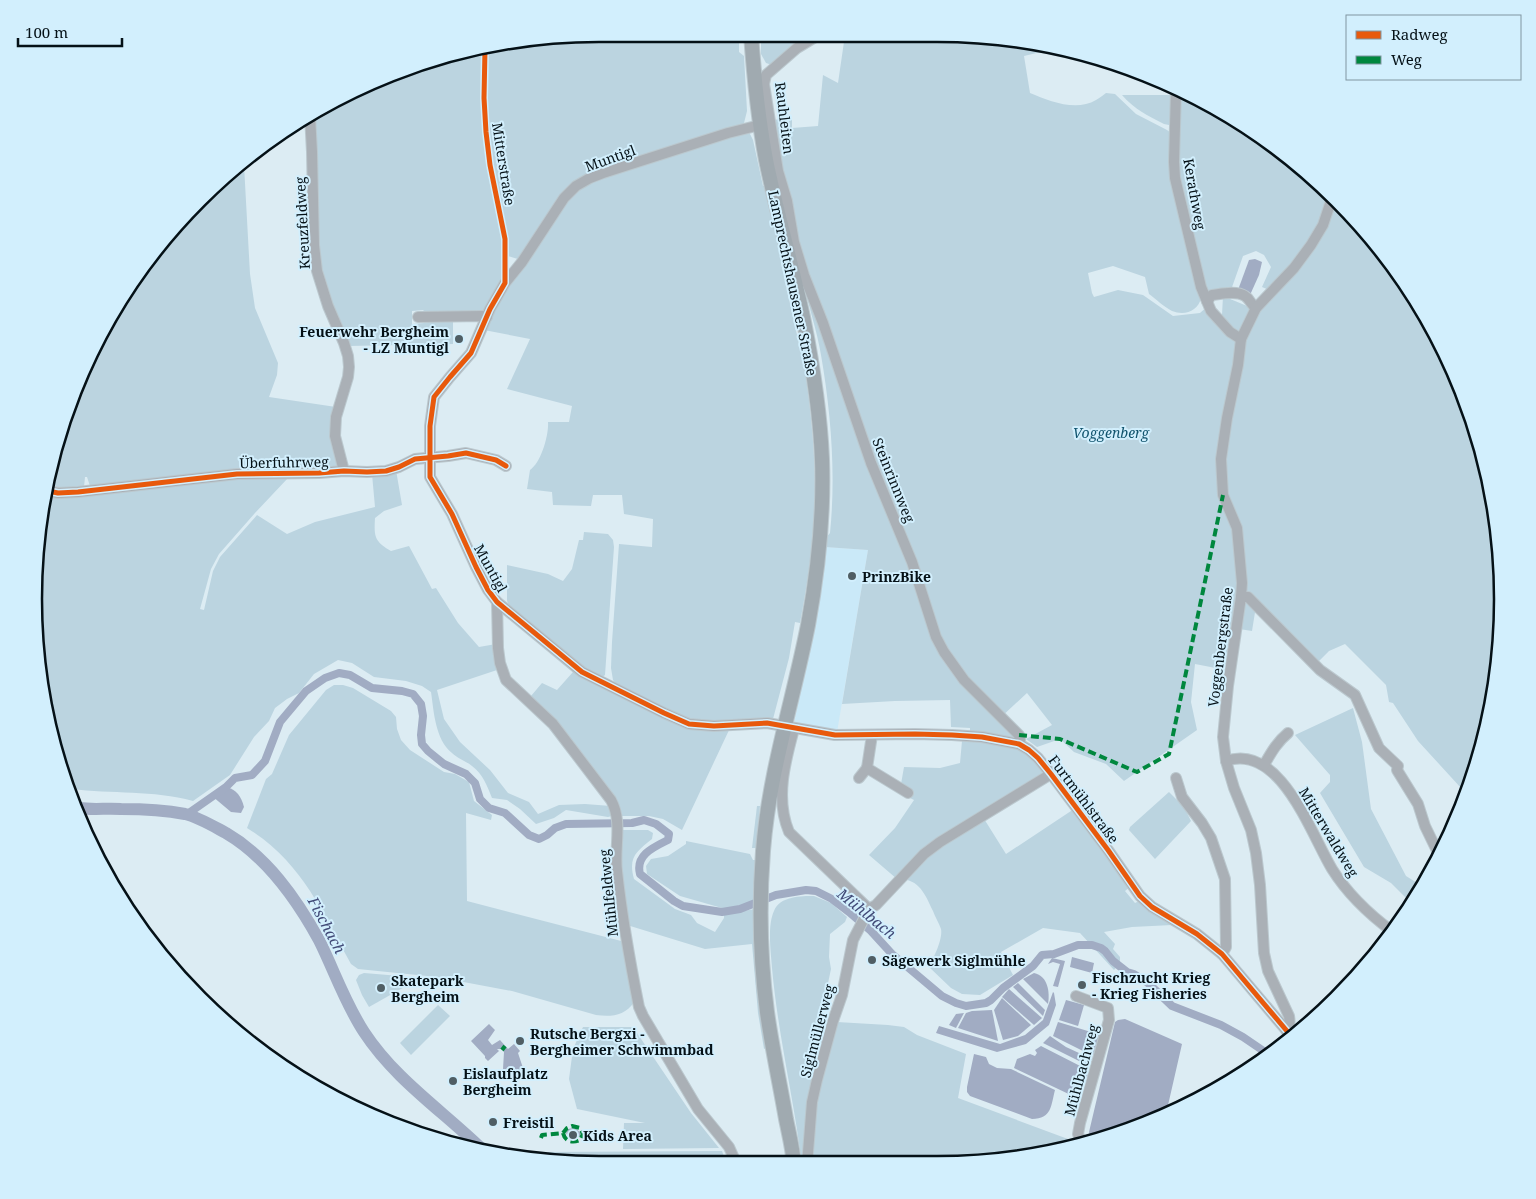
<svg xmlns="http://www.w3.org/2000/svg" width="1536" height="1199" viewBox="0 0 1536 1199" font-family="'Noto Serif',serif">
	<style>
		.built { fill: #cae9f8 }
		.green { fill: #bbd4e0 }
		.water { fill: #a1acc3 }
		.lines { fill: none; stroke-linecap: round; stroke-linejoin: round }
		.canal { stroke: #a1acc3; stroke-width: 8 }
		.river { stroke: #a1acc3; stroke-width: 12 }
		.minor-casing { stroke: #bbc8ce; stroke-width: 12 }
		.major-casing { stroke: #bbc8ce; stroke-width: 16 }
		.minor { stroke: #aab0b6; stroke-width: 10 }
		.major { stroke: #a0aab0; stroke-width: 14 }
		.quiet { stroke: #00873e; stroke-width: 4; stroke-dasharray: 8 4; stroke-linecap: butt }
		.cycleway-casing { stroke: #d2effd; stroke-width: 8 }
		.cycleway { stroke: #e8590c; stroke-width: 5 }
		.poi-dot { fill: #505e64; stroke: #d2effd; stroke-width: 2 }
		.labels { text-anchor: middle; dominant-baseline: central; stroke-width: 4; stroke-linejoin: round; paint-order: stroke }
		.street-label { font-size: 14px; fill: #051117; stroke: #d2effd }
		.poi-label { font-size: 14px; font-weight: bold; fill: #051117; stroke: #d2effd; text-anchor: start }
		.park-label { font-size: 14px; font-style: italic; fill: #11546e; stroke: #d2effd }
		.water-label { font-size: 15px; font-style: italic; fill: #414a77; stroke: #d2effd }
		.rim { fill: none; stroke: #051117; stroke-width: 2.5 }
	</style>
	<rect width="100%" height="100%" fill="#dcecf3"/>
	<polygon class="built" points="825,547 868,550 837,732 794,723 815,621"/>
	<g class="green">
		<path d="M600 34H739V52L744 56 747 111 744 123 737 128 576 185 521 260 508 256C508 225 496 195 492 165 486 126 486 87 486 49Z"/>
		<polygon points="761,34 814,34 772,65 766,63 761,54"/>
		<path d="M845 35H973L1049 50 1024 56 1030 93C1049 101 1076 112 1096 100 1100 98 1103 95 1106 93L1115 94 1136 114 1167 130 1171 133 1201 298C1198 311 1185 316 1172 311 1164 307 1156 299 1149 294L1145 277 1113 266 1088 273 1092 293 1094 297 1118 290 1143 295 1173 316 1200 313 1209 305 1222 315 1223 296 1259 311 1336 202 1362 226 1426 316 1472 417 1497 525 1501 636 1483 746 1467 789 1466 788H1461L1418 741 1393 703 1389 702 1386 685 1345 644 1329 651 1316 664 1256 606 1252 631 1233 628 1226 670 1195 664 1191 702 1197 730 1124 781 1106 764 1074 752 1060 739 1037 747 1026 739 1052 725 1027 693 999 719 1015 735 1010 745 1021 750 1047 772 981 814 1006 854 1074 809 1130 887 1125 891 1135 903 1141 900 1172 925 1132 927 1104 932 1115 944 1113 949 1120 957V963L1114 970 1080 933 1043 928 1001 952 1013 975 980 995 962 994 951 988 928 966C934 959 943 938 941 929 939 923 935 917 933 911 925 894 919 878 897 879L869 855 895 828 914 800 910 798 912 791 901 784 904 767 940 768 960 763 962 741H970V728L951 727 950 700 895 701 842 704 868 550 825 547V539L830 533C836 474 831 413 821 355 817 330 808 305 803 281 791 228 782 174 772 120L792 118V128L818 126 823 75 838 83Z"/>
		<path d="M484 49C483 87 483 126 489 164 493 195 512 247 504 277 501 291 491 302 482 313H426L423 310 412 311V324L424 323 425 321 453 319V344L348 346 319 271 312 113 316 110 453 53Z"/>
		<polygon points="1178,91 1219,109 1281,151 1329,196 1320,223 1300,255 1269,290 1262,287 1271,267 1264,255 1256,251 1243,256 1231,290 1211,292 1206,290 1179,187"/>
		<path d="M1122 95H1173L1171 123 1169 125 1164 124C1148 116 1134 109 1122 95Z"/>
		<path d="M748 130 753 140 763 186H765L783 262 781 263 799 344H801C809 393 815 443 815 493 815 536 808 580 800 623L795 622 789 658 773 719 712 723 685 719 619 688 613 680 611 668 612 642 619 544 652 547 653 519 624 514 622 495H593L591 506 553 505 552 492 527 489 530 470C541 463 549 435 548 422H569L572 406 507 389 530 339 484 330 492 312 564 201 591 179Z"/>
		<polygon points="244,165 250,274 255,308 278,363 277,375 269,397 336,407 340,468 90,486 87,477 85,477 84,487 48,489 53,453 109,317 199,200"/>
		<path d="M396 470 402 505 384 511 375 518C374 536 374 541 391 551L409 546 432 589 436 588 458 623 479 647 496 644 500 669 437 690 444 719 460 742 490 770 508 793 529 802 538 814 559 805 585 804 611 806 615 815 608 817 566 810 554 818 536 824 520 809 507 800 492 798C487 786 483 774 472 766 466 761 458 759 452 753 435 739 434 712 431 692L422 686 406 681 374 677 352 663 338 660 314 674 299 693 287 699 275 708 269 721 254 737 230 775 193 801C153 790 112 794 71 789L53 746 34 600 48 493 226 477 288 478 255 513 219 554 211 569 200 609 204 610 213 571 220 557 257 515 287 534 315 522 375 507 372 474Z"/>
		<polygon points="584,532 608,534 613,540 614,547 605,675 601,678 583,669 508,605 507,600 507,565 548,574 563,581 572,569 579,540 583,540"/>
		<polygon points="576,671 671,719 730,728 682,830 663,819 649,816 620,816 531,696 542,683 557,690 573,672"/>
		<path d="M334 685H343L353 688 391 711 396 717 397 729 401 740 410 750 444 772 455 774 469 782 474 801 492 815 491 820 466 813 467 901 625 942 634 1002C625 1016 611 1017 596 1015L512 991 437 977 358 969 351 964C322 911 301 861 247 828L266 779 272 774 289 735 326 690Z"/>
		<polygon points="1353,708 1362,742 1371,809 1406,876 1422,886 1411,903 1391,883 1364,867 1320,793 1330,782 1330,775 1295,735"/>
		<polygon points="1169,792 1184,807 1191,821 1155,859 1129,830 1130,827"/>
		<polygon points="757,806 760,806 756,848 752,848"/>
		<path d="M620 830H648L653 833 652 839C636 852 628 857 634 879L675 909 691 915 697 923 715 932 724 918V915L754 909 766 1048 764 1049 758 1013 752 944 705 949 627 925 619 862Z"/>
		<polygon points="686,841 750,854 753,860 756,860 754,903 723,910 722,908 680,896 647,874 646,866 651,859 668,856 686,844"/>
		<path d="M814 896 831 903 847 917 845 922 830 934 829 957 831 969 821 1016 818 1039 830 1044 837 1022 888 1025 904 1027 917 1035 966 1054 958 1098 1076 1142V1144L974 1164 802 1165C794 1099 778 1035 772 968 771 953 767 926 774 911 780 896 801 896 814 896Z"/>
		<polygon points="364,973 412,977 415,981 369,1007 362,995 356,980 359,975"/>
		<polygon points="438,1005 450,1016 411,1055 400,1043"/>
		<polygon points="583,1027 633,1027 691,1113 719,1148 623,1149 624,1123 645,1123 577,1109 569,1079 573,1049"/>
		<polygon points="722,1151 727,1165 599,1165 547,1160 548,1152"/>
	</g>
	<g class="water">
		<polygon points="1255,259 1262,262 1259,275 1250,295 1238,290 1249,260"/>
		<path d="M226 787C237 790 241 796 244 807L241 813 231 812 212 796Z"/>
		<polygon points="1072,957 1094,963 1092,973 1070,967"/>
		<polygon points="1052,958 1065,961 1058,987 1053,986 1060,964 1053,962 1048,964"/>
		<path d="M1034 973C1048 976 1050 992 1048 1004L1023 979Z"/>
		<polygon points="1018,983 1045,1010 1043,1016 1013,987"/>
		<polygon points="1009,989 1042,1018 1034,1025 1002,997"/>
		<polygon points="1053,992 1054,993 1056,1005 1049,1025 1026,1044 997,1052 936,1033 939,1026 1000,1044 1025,1035 1043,1020"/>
		<polygon points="1002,998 1031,1025 1018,1036 1003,1040 994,1010"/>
		<polygon points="1066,1000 1084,1005 1078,1026 1059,1020"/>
		<polygon points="992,1010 998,1041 958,1028 966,1013 972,1011"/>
		<polygon points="964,1013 956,1028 949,1025 956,1014"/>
		<path d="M1125 1019 1182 1044 1166 1114C1143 1124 1116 1142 1090 1137L1089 1132 1115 1022 1118 1020Z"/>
		<polygon points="1058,1022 1101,1035 1094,1054 1091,1055 1053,1036"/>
		<path d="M489 1024 495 1030 488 1040 492 1045 500 1040 508 1049 514 1044 520 1051 518 1053 524 1071 523 1074 521 1077C513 1078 508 1072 503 1069L504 1052 501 1049H497L499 1051 488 1061 485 1058V1056L471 1041Z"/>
		<polygon points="1050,1036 1066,1047 1092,1059 1087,1065 1043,1043"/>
		<polygon points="1041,1046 1088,1070 1086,1081 1078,1097 1075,1097 1014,1068 1017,1059 1030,1054 1035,1056 1037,1053 1035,1050"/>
		<path d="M974 1054 986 1057 989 1064 997 1068 1011 1069 1055 1090C1051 1105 1052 1119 1032 1119L970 1096 967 1092V1087Z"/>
		<polygon points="573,1128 576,1129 581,1133 580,1136 573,1139 569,1138 566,1133 568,1129"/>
	</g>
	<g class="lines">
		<path class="canal" d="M186 815 226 787 235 778 252 775 265 761 280 722 306 691 325 678 339 673 350 675 372 688 402 691 413 694 421 704 423 716 421 735 422 744 428 751 444 764 466 774 475 783 480 799 489 808 505 813 529 835 539 839 547 835 555 828 566 824 632 823 644 820 656 824 669 834 668 840C654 847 635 855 640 874L674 901 683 906 722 912 740 909 776 895 806 890 816 891 832 899 849 912 871 931 892 954 942 996 956 1003 966 1006 986 1003 991 1000 1003 988 1033 966 1042 955 1054 954 1078 945H1092L1101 948 1105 951 1113 961 1127 972 1134 974 1148 983 1172 1006 1221 1025 1243 1037 1268 1054"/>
		<path class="river" d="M79 808C93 810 107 808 121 809 142 809 164 810 185 814 198 817 213 826 226 833 267 857 296 898 319 940 334 970 345 1003 364 1032 396 1081 446 1113 487 1154"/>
		<g class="minor-casing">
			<g id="minor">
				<polyline points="820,34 797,48 766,75 764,84 778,171 787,201 794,242 804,275 823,323 871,463 912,562 936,637 944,652 964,680 1019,735 1020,740 1019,744"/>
				<polyline points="1176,90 1174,162 1175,178 1201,287 1211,311 1230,332 1241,339"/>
				<polyline points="310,115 312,152 314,245 317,271 328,306 344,343 348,356 349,367 348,377 336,417 335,436 344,471"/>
				<polyline points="760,125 728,133 603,173 590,178 576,186 564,198 522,262 505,283 490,309 471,353 450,377 434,397 430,426 430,477 452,514 476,567 488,590 497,602 582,672 664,713 689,724 714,726 767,723 835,735 915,734 952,735 982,737 1019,744 1029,750 1038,758 1051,774 1108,850 1140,896 1152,907 1197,934 1222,954 1292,1037"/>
				<path d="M1207 301 1212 295C1221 294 1236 290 1245 296 1250 299 1251 305 1256 308"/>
				<polyline points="418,317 482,316 487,317"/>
				<polyline points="48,491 58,493 78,492 237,474 319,473 344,471 367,472 386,471 399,467 415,459 448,456 466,453 496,460 506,466"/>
				<polyline points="1241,597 1248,597 1320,670 1355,695 1379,748 1398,766 1397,770 1418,804 1425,826 1440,857"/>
				<path d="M497 602 498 648 500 663 506 680 553 724 611 800C623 822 614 847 617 871 622 917 630 962 639 1007L643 1016 698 1109 729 1147 737 1165"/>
				<path d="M794 729C785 762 775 799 789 832L869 909 876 905 924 854 940 842 1051 774"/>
				<polyline points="872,735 867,768 908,793"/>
				<path d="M1226 761C1280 742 1311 834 1332 869 1347 893 1370 915 1393 932"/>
				<path d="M1264 765C1271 753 1277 742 1288 733"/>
				<polyline points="859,778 867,768"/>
				<polyline points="1176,778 1182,797 1202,823 1211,838 1225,879 1226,947 1222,954"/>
				<polyline points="1076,996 1108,1008 1109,1020 1080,1123 1078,1134 1082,1143"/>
				<path d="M1286 1030C1290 1026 1290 1022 1289 1016L1268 971 1264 953 1260 885 1256 853 1251 830 1234 788 1226 761 1223 737 1228 686 1241 597 1242 583 1237 528 1223 495 1221 459 1227 418 1238 365 1241 339 1256 308 1294 268 1311 245 1323 225 1332 198"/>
				<polyline points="807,1165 812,1102 817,1080 833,1021 842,995 853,940 869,909"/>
			</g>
		</g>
		<g class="major-casing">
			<path id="major" d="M751 34C754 76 758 118 766 160 777 214 793 268 804 322 813 367 820 413 822 459 824 514 818 571 808 625 793 701 769 773 763 851 759 904 760 959 767 1012 772 1048 780 1084 786 1119 789 1134 793 1149 794 1165"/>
		</g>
		<use href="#minor" class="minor"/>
		<use href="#major" class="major"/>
		<g class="quiet">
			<polyline points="1019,735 1060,739 1137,772 1169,754 1223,495"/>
			<polyline points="502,1050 505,1046"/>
			<path d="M541 1138 542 1135 563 1133C565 1142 573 1143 580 1140L583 1134 580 1128 572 1126 567 1128 563 1133"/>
		</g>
		<g class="cycleway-casing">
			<g id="cycleway">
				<polyline points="485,49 484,98 486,132 490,165 505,239 505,283 490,309 471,353 450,377 434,397 430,426 430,477 452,514 476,567 488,590 497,602 582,672 664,713 689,724 714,726 767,723 835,735 915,734 952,735 982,737 1019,744 1029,750 1038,758 1051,774 1108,850 1140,896 1152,907 1197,934 1222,954 1292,1037"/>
				<polyline points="48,491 58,493 78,492 237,474 319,473 344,471 367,472 386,471 399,467 415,459 448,456 466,453 496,460 506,466"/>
			</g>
		</g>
		<use href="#cycleway" class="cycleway"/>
	</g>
	<g class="poi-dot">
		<circle cx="459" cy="339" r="5"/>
		<circle cx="852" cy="576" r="5"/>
		<circle cx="872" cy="960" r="5"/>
		<circle cx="1082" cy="985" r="5"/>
		<circle cx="381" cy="988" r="5"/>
		<circle cx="520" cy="1041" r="5"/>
		<circle cx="453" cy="1081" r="5"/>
		<circle cx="493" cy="1122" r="5"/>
		<circle cx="573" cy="1135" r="5"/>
	</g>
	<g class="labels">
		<g class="street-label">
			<text transform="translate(785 118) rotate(83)">Rauhleiten</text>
			<text transform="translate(610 158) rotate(-20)">Muntigl</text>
			<text transform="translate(504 164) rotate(81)">Mitterstraße</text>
			<text transform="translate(1195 194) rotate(80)">Kerathweg</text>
			<text transform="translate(302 223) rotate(-93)">Kreuzfeldweg</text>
			<text transform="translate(793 283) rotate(78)">Lamprechtshausener Straße</text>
			<text transform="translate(284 462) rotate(-1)">Überfuhrweg</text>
			<text transform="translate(894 480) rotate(68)">Steinrinnweg</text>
			<text transform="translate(491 568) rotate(61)">Muntigl</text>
			<text transform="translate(1220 647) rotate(-83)">Voggenbergstraße</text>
			<text transform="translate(1084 799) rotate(53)">Furtmühlstraße</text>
			<text transform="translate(1329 832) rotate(59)">Mitterwaldweg</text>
			<text transform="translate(608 893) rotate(-96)">Mühlfeldweg</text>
			<text transform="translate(817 1031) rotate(-75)">Siglmüllerweg</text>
			<text transform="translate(1081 1070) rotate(-75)">Mühlbachweg</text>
		</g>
		<g class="poi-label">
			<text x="449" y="331" text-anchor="end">Feuerwehr Bergheim<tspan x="449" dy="16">- LZ Muntigl</tspan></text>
			<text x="862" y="576">PrinzBike</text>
			<text x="882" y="960">Sägewerk Siglmühle</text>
			<text x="1092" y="977">Fischzucht Krieg<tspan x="1092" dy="16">- Krieg Fisheries</tspan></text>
			<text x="391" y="980">Skatepark<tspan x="391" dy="16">Bergheim</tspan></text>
			<text x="530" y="1033">Rutsche Bergxi -<tspan x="530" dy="16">Bergheimer Schwimmbad</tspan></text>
			<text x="463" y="1073">Eislaufplatz<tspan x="463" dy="16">Bergheim</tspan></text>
			<text x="503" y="1122">Freistil</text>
			<text x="583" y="1135">Kids Area</text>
		</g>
		<g class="park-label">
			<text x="1111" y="432">Voggenberg</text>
		</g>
		<g class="water-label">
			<text transform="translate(867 913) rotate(39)">Mühlbach</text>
			<text transform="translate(327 925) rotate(62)">Fischach</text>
		</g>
	</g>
	<path d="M0 0H1536V1199H0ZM599 42H937A557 557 0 0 1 1494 599V599A557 557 0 0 1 937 1156H599A557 557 0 0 1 42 599V599A557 557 0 0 1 599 42Z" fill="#d2effd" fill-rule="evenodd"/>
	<path class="rim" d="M599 42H937A557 557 0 0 1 1494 599V599A557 557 0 0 1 937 1156H599A557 557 0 0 1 42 599V599A557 557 0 0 1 599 42Z"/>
	<rect x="1346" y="15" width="175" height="65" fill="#d2effd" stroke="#8096a1"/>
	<rect x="1356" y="31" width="25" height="8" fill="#e8590c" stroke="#8096a1"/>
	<text x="1391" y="40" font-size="15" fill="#051117">Radweg</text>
	<rect x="1356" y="56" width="25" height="8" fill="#00873e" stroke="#8096a1"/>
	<text x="1391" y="65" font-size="15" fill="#051117">Weg</text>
	<path d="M18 38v8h104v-8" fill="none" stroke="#051117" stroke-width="2.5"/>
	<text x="25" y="38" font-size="15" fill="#051117" stroke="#d2effd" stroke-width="4" paint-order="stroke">100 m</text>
</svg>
